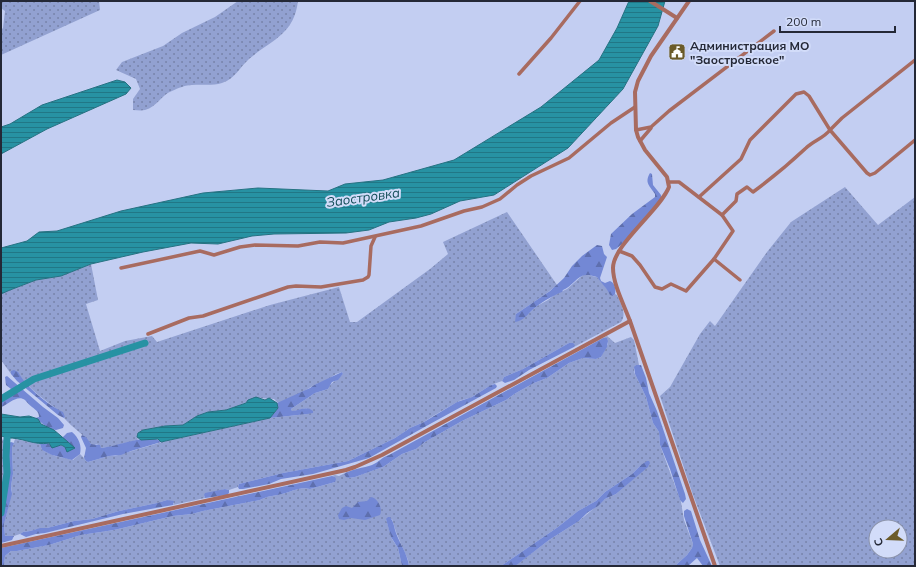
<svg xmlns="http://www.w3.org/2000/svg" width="916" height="567" viewBox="0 0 916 567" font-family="Mulish,sans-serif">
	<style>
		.grass { fill: url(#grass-dots); fill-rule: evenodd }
		.forest { fill: url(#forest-firs) }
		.water { fill: url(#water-rules); stroke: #267282 }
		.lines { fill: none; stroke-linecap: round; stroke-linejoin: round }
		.river { stroke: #2792a3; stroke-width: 7 }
		.minor { stroke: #a86b60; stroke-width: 3.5 }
		.tertiary { stroke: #a86b60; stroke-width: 4 }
		.labels { text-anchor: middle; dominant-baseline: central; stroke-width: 4; stroke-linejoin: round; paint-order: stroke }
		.poi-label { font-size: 12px; font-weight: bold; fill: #242836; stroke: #d2dcf9; text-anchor: start }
		.water-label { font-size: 13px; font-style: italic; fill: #134d57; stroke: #d2dcf9 }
	</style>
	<defs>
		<pattern id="grass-dots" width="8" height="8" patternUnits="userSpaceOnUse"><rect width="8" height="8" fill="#92a1d1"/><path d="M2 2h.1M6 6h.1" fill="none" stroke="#7783aa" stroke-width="1.8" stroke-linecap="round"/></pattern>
		<pattern id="forest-firs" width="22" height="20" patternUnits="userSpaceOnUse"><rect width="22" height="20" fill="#7388d5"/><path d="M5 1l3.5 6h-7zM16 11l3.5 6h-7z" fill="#5e6fae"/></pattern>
		<pattern id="water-rules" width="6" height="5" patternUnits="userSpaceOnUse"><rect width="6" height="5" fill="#2792a3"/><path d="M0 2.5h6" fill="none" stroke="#217786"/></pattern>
	</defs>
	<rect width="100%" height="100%" fill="#c3cef2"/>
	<g class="grass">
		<polygon points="1,1 99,1 100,10 1,55 1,30 3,28 5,11 1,8"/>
		<path d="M238 1H298C294 35 271 40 249 59 239 68 236 78 222 83 212 86 203 84 192 85 186 85 178 88 172 91 161 95 157 107 145 110 141 111 137 110 133 110V99L140 89 136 79 116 70 122 62 163 46 182 33 215 17Z"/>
		<path d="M845 187 878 225 915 197V566H720L693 495 660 396 670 387 700 334 710 321 715 326 767 252 791 222ZM876 527H900V551H876Z"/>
		<path d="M507 212 557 285 547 293 516 314H528L537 306 548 300 554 295 567 289 583 275H587L597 277 613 296 615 294 617 295C621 304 627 314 621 322L574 347 575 345 569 343 523 369 504 377 502 381 491 385 472 397 459 401 433 416 424 422 410 428 395 438 348 461 283 473 239 484 238 487 229 490 225 489 204 495 205 498 173 505 174 503 167 500 157 503 119 511 92 519 74 521 47 528 37 529 30 531 23 532 20 534 14 536H5L4 524 12 491 11 486 13 474 12 448 15 439 40 444 42 450 55 456 73 460 80 454 84 458 86 461 88 462 109 456H115L162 442 270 418 307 414V408L294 411H292L291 409 315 393 328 389C332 380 337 382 343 374L342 372 336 374 327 380 314 385 298 395 278 403 274 399 259 398 226 410 208 412 197 416 183 425 165 426 143 430 137 437 138 439 137 440 110 447 101 448 97 444H91C83 434 73 428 64 418L65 417C56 407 45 401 35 392 27 385 21 377 11 371V374L1 360V294L10 290 36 280 61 276 91 264 98 300 86 304 100 351 125 341 152 336 157 342 270 305 339 287 350 322H357L430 269 448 254 443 242Z"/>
		<path d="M607 336 615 343 631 337 634 340 639 365H636L634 369V372L646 397 653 423 659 432 660 445 681 502 684 520 693 544 692 548 687 555 677 564V566H515L549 540 579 521 605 499 616 494 649 465H641L632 474 605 492 596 501 578 511 558 527 501 566H409L408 560 396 532 392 519H386L392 539 398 548 402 566H4L5 556 11 551H17L49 545 81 535 114 530 173 516 192 514 203 511 260 500C267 496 274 496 282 494 291 492 300 486 310 489L335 482V477L332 476 335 475 339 476 347 472 344 474 349 478 355 477 383 467 402 454 416 449 425 442 462 421 506 400 516 393 534 383 547 378 569 363 583 358 596 359 601 357 608 344 607 338H603Z"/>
		<polygon points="1,439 4,440 5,468 1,490"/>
	</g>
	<g class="forest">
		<path d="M650 173 652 174 653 185 661 195V199L622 244 616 249 612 250 609 245 611 234 632 214 655 197V194C650 186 644 183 650 173Z"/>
		<path d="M597 245 602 246 604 254 607 257 600 278 601 281 605 283 610 281C615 283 616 289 615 294L613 296 610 295C607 288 601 283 597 277 594 276 590 275 587 275 578 274 572 287 563 290L562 292C554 295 542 302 536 307 529 312 524 321 515 322L516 314 550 291 564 278 572 266 582 256Z"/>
		<path d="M603 338H607L608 341 607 347 601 357 596 359 583 358 569 363 547 378 534 383 516 393 506 400 462 421 425 442 416 449 402 454 383 467 355 477 349 478 346 477 344 474C351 469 364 468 372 465 379 462 382 457 389 455Z"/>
		<polygon points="569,343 573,343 575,345 574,347 529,370 514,380 505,383 502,381 504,377 523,369"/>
		<polygon points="636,365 641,365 646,378 649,393 657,411 685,494 686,499 683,503 680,500 670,469 660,445 659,432 653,423 646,397 635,374 634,367"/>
		<path d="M14 370 18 372C27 388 47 404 63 412L65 417 64 418 58 415 17 381 11 374V371Z"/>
		<path d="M342 372 343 374 338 380 332 382 328 389 315 393 291 409 292 411C299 411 306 405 313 411V413L307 414 270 418 278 408 277 403 310 388 314 385Z"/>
		<path d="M7 376 43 407 58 418 64 425 63 428 56 430 49 429C49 428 36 419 35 418L39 417C39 412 36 410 32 407 29 405 27 402 25 400 17 394 8 405 1 407V401L11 396 13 393 11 389 6 385 5 377Z"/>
		<polygon points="495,384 497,386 496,388 430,424 369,458 313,474 281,479 269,484 243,489 239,489 238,487 239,484 283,473 348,461 395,438 410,428 424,422 457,402 472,397 491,385"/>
		<path d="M72 432C79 438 82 446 80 454L72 460 52 455 42 450 40 444 48 443 53 447 59 445 65 447H74L70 446 62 438 67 433Z"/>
		<path d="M82 435 86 437 91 444 100 445 101 448C116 447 151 432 161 442L131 451 121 455 109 456 88 462 86 461 84 458 86 448 81 437Z"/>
		<polygon points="11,442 14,443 12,448 13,474 11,486 12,494 4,524 5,536 14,536 12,540 1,543 1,490 5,468 3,459 4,445"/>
		<polygon points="647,461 649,461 650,463 648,467 616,494 605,499 598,506 587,513 579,521 549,540 518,564 515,566 501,566 558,527 578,511 596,501 605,492 632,474 641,465"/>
		<path d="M332 476 335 477 336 479 335 482 310 489C300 486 291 492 282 494 274 496 267 496 260 500L203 511 192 514 173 516 114 530 81 535 49 545 17 551H11L5 556 4 566H1V548Z"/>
		<polygon points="225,489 229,490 229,493 227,495 205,498 204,495 205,493"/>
		<path d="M371 497C378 498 383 509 380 515L365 520 351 518 344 520 339 519 338 515 342 508 346 506 352 508 358 502 367 501Z"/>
		<polygon points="167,500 174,501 173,505 123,514 45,533 36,534 26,537 20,534 23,532 30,531 40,528 47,528 74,521 92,519 119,511 157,503"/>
		<polygon points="687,509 691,511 700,540 712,566 703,566 697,558 688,566 677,566 677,564 687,555 692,548 693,544 684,516 684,511"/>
		<path d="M388 517H390C394 522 394 527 396 533 400 544 407 553 409 566H402L398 548 391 537 386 519Z"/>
	</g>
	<g class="water">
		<polygon points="629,1 665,1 658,26 623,89 568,148 494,195 460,201 431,214 416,218 389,222 369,230 346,233 274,234 252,236 218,244 191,243 143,252 91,264 61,276 36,280 10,290 1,294 1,248 27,241 39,232 57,231 121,211 203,193 258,188 328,191 345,184 383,180 454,160 541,107 599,60 617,28"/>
		<polygon points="117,80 125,82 131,88 126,94 47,129 1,154 1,127 10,124 42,105"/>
		<polygon points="256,397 265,400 269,398 277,403 278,408 270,418 161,442 158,439 141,440 137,437 138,433 143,430 165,426 183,425 197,416 208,412 226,410 246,403 248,400"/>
		<path d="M1 414 20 417 29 416 38 419 41 424 54 430 75 448 67 452 65 447 61 445 52 448 49 443C35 446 21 437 7 438L5 437 1 436Z"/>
	</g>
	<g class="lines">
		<g class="river">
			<polyline points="1,399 34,379 145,343"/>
			<polyline points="1,513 7,473 6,456 7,438"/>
		</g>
		<g class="minor">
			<polyline points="915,60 842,118 830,130 867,173 870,175 875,173 915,140"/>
			<polyline points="519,74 551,38 580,1"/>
			<polyline points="636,130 651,127 669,111 774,31"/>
			<polyline points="640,141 651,128"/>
			<polyline points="669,182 679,182 722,215 733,231 714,259 740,280"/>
			<path d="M699 197 741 159 750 140 796 94 804 92 809 96 830 130C824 138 813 141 806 148 789 164 772 178 753 192L747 187 737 194 736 201 722 215"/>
			<polyline points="619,251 632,256 640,265 655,287 662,289 671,284 686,291 714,259"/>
			<polyline points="121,268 200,251 214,255 240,247 255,245 298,246 320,242 343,243 421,226 464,211 482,207 500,199 517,185 531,176 569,158 611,123 635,107"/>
			<polyline points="148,334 189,318 203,316 288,287 296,286 321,287 363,280 368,277 369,275 371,246 375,237"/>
		</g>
		<g class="tertiary">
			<polyline points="650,1 677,18"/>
			<path d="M689 1 651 56 638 81 635 92 636 130 638 137 645 150 667 177 669 187C660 210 613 245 613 268 613 284 624 305 630 321L715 566"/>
			<polyline points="1,546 346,470 355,467 382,455 630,321"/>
		</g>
	</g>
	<defs>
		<g id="civic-square" transform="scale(0.9)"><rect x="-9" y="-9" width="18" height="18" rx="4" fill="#6b5b29" stroke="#d2dcf9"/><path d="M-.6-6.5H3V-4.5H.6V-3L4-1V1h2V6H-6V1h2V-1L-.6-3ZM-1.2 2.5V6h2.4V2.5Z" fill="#fff"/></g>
	</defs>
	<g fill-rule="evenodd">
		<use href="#civic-square" x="677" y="52"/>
	</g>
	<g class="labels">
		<g class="poi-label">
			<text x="690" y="45">Администрация МО<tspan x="690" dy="14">"Заостровское"</tspan></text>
		</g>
		<g class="water-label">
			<text transform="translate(363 197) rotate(-8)">Заостровка</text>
		</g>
	</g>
	<rect width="916" height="567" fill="none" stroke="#242836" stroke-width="4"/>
	<g transform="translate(888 539) rotate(251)"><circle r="19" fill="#d2dcf9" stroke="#8c94ab"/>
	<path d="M0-3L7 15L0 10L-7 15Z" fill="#6b5b29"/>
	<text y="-6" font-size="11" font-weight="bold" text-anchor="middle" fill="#242836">С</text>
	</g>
	<path d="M780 26v6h115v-6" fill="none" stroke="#242836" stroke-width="2"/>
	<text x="786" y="26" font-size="12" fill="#242836" stroke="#d2dcf9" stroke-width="3" paint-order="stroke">200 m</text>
</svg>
